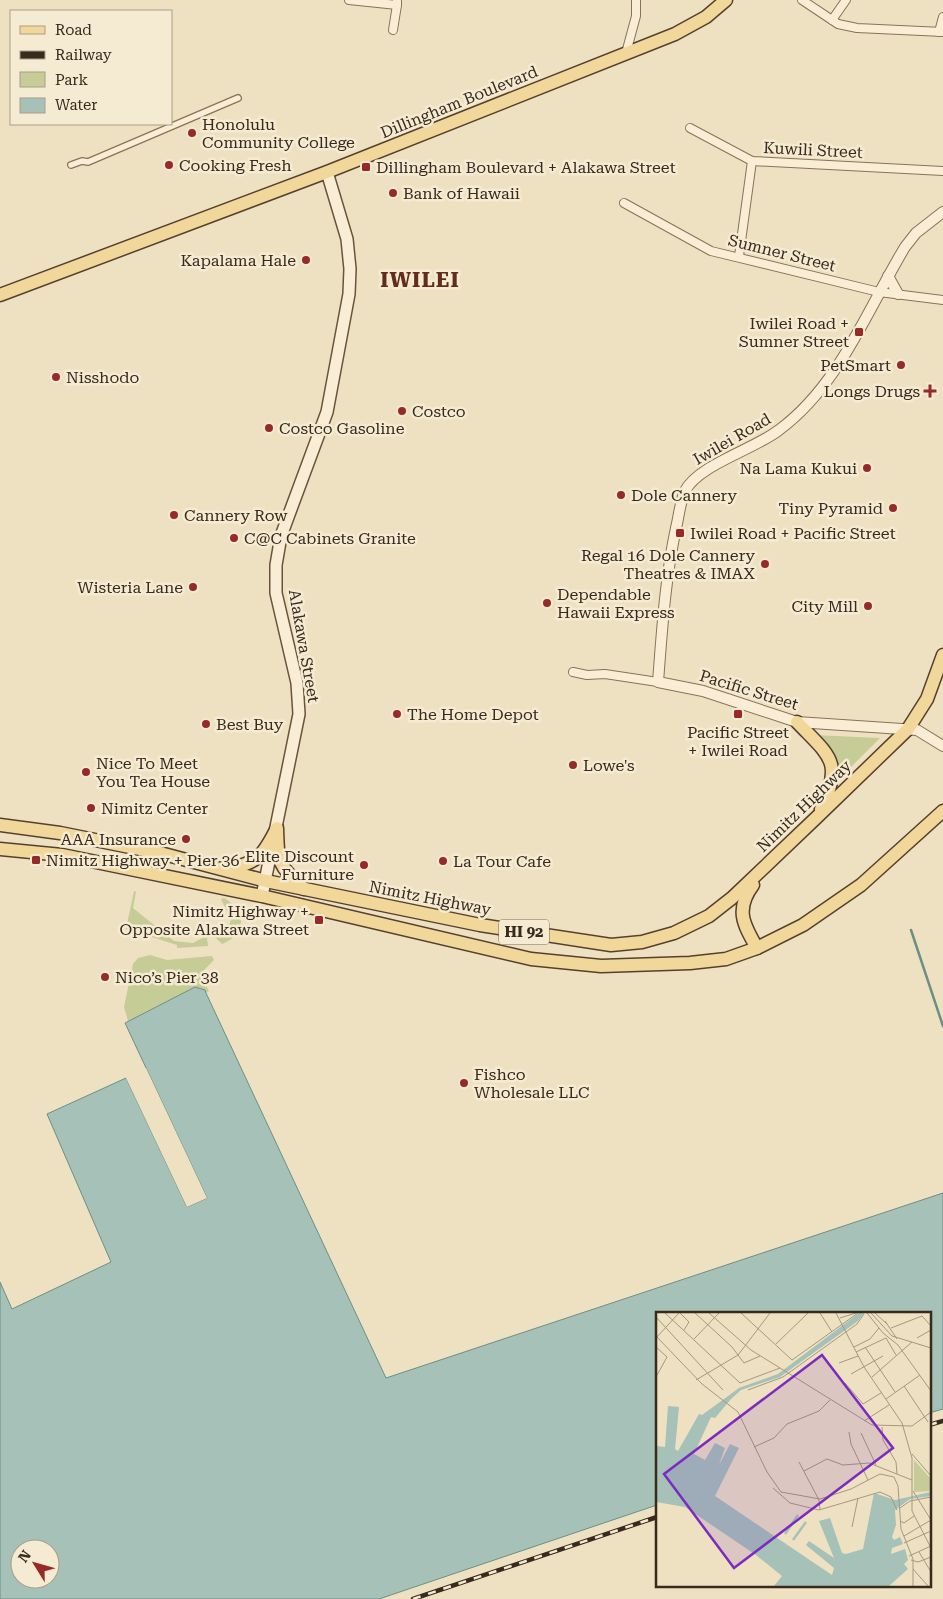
<svg xmlns="http://www.w3.org/2000/svg" width="943" height="1599" viewBox="0 0 943 1599" font-family="'Roboto Serif',serif">
	<style>
		.green { fill: #c5cc96 }
		.water { fill: #a5c1b8; stroke: #6b8f86; fill-rule: evenodd }
		.pier { fill: #eee1c2 }
		.lines { fill: none; stroke-linecap: round; stroke-linejoin: round }
		.stream { stroke: #6b8f86; stroke-width: 2.5 }
		.pedestrian-casing { stroke: #887259; stroke-width: 8 }
		.minor-casing { stroke: #887259; stroke-width: 10 }
		.tertiary-casing { stroke: #887259; stroke-width: 12 }
		.secondary-casing { stroke: #6a533d; stroke-width: 14 }
		.primary-casing { stroke: #55402e; stroke-width: 15 }
		.pedestrian { stroke: #f9eed5; stroke-width: 5.5 }
		.minor { stroke: #f9eed5; stroke-width: 8 }
		.tertiary { stroke: #f9eed5; stroke-width: 10 }
		.secondary { stroke: #f9eed5; stroke-width: 11 }
		.primary { stroke: #f1d79a; stroke-width: 12 }
		.rail-casing { stroke: #382a1d; stroke-width: 4.5 }
		.rail { stroke: #f5ebd2; stroke-width: 2.5; stroke-dasharray: 8; stroke-linecap: butt }
		.poi-dot { fill: #972929; stroke: #f5ebd2; stroke-width: 2 }
		.labels { text-anchor: middle; dominant-baseline: central; stroke-width: 5; stroke-linejoin: round; paint-order: stroke }
		.shield { fill: #f5ebd2; stroke: #716453; stroke-width: 1 }
		.shield-label { font-size: 15px; font-weight: bold; fill: #382a1d }
		.street-label { font-size: 16px; fill: #382a1d; stroke: #f5ebd2 }
		.poi-label { font-size: 16px; fill: #382a1d; stroke: #f5ebd2; text-anchor: start }
		.district-label { font-size: 21px; font-weight: bold; letter-spacing: 1px; fill: #642c1d; stroke: #f5ebd2 }
		.inset-river { fill: none; stroke: #a5c1b8; stroke-width: 2.5 }
		.inset-road { fill: none; stroke: #a59880; stroke-width: 1 }
		.view { fill: #7b2cbf; fill-opacity: 0.15; stroke: #7b2cbf; stroke-width: 2.5 }
		.inset-edge { fill: none; stroke: #382a1d; stroke-width: 2.5 }
	</style>
	<rect width="100%" height="100%" fill="#eee1c2"/>
	<g class="green">
		<polygon points="813,735 880,738 835,783"/>
		<path d="M134 891 136 892 133 908 174 941 193 943 204 937 226 932 231 920 221 899 224 898C247 911 247 934 222 944L214 936 207 938 208 946 177 948V945L126 929Z"/>
		<polygon points="150,955 167,960 212,956 214,960 200,974 209,991 206,993 205,990 195,987 128,1021 124,1007 133,964 138,958"/>
	</g>
	<path class="water" d="M195 987 205 990 206 993 386 1378 943 1193V1409L929 1413V1313H657V1505L379 1599H0V1282L12 1309 111 1262 47 1114 126 1078 187 1207 207 1198 125 1023ZM20 1549H50V1579H20Z"/>
	<polygon class="pier" points="146,1068 207,1198 187,1207 126,1078 128,1077 189,1204 204,1197 144,1069"/>
	<g class="lines">
		<polyline class="stream" points="911,930 943,1026"/>
		<g class="pedestrian-casing">
			<polyline id="pedestrian" points="71,165 82,161 88,162 238,98"/>
		</g>
		<g class="minor-casing">
			<g id="minor">
				<polyline points="349,0 397,5 397,0"/>
				<polyline points="802,0 838,24 857,28 943,32"/>
				<polyline points="832,20 846,0"/>
				<polyline points="393,30 397,5"/>
				<polyline points="939,32 943,17"/>
				<polyline points="626,53 636,16 636,0"/>
				<polyline points="690,128 752,161 943,171"/>
				<polyline points="624,203 711,251 879,292 943,300"/>
				<polyline points="739,256 752,161"/>
				<polyline points="573,672 587,675 605,674 658,682"/>
			</g>
		</g>
		<g class="tertiary-casing">
			<g id="tertiary">
				<path d="M943 212 916 233 905 247C867 310 839 386 779 430 755 449 698 465 685 491 680 502 679 516 676 528 665 579 662 631 658 682L703 691 797 722 917 730 943 746"/>
				<polyline points="888,276 898,294"/>
			</g>
		</g>
		<g class="secondary-casing">
			<polyline id="secondary" points="262,896 299,714 297,683 276,593 276,565 281,536 327,412 349,294 350,269 347,239 327,172"/>
		</g>
		<g class="primary-casing">
			<g id="primary">
				<polyline points="0,295 327,172 675,34 706,17 726,0"/>
				<path d="M797 722C829 756 844 761 821 809"/>
				<polyline points="0,825 60,833 160,853 266,881 480,925 611,945 642,942 674,933 709,916 732,898 817,817 908,729 927,699 943,655"/>
				<path d="M277 828C278 863 278 865 304 889"/>
				<polyline points="0,849 62,855 262,896 531,959 601,966 690,963 726,959 757,948 803,925 861,885 943,811"/>
				<path d="M229 869C258 862 262 857 276 830"/>
				<path d="M753 885C735 909 743 924 757 948"/>
			</g>
		</g>
		<use href="#pedestrian" class="pedestrian"/>
		<use href="#minor" class="minor"/>
		<use href="#tertiary" class="tertiary"/>
		<use href="#secondary" class="secondary"/>
		<use href="#primary" class="primary"/>
		<g class="rail-casing">
			<g id="rail">
				<polyline points="929,1425 943,1421"/>
				<polyline points="413,1599 657,1517"/>
			</g>
		</g>
		<use href="#rail" class="rail"/>
	</g>
	<g class="poi-dot">
		<circle cx="192" cy="133" r="5"/>
		<circle cx="169" cy="165" r="5"/>
		<rect x="361" y="162" width="10" height="10" rx="2.5"/>
		<circle cx="393" cy="193" r="5"/>
		<circle cx="306" cy="260" r="5"/>
		<rect x="854" y="327" width="10" height="10" rx="2.5"/>
		<circle cx="901" cy="365" r="5"/>
		<circle cx="56" cy="377" r="5"/>
		<path d="M927.5 383.5h5v5h5v5h-5v5h-5v-5h-5v-5h5z"/>
		<circle cx="402" cy="411" r="5"/>
		<circle cx="269" cy="428" r="5"/>
		<circle cx="867" cy="468" r="5"/>
		<circle cx="621" cy="495" r="5"/>
		<circle cx="893" cy="508" r="5"/>
		<circle cx="174" cy="515" r="5"/>
		<rect x="675" y="528" width="10" height="10" rx="2.5"/>
		<circle cx="234" cy="538" r="5"/>
		<circle cx="765" cy="564" r="5"/>
		<circle cx="193" cy="587" r="5"/>
		<circle cx="547" cy="603" r="5"/>
		<circle cx="868" cy="606" r="5"/>
		<circle cx="397" cy="714" r="5"/>
		<rect x="733" y="709" width="10" height="10" rx="2.5"/>
		<circle cx="206" cy="724" r="5"/>
		<circle cx="573" cy="765" r="5"/>
		<circle cx="86" cy="772" r="5"/>
		<circle cx="91" cy="808" r="5"/>
		<circle cx="186" cy="839" r="5"/>
		<rect x="31" y="855" width="10" height="10" rx="2.5"/>
		<circle cx="443" cy="861" r="5"/>
		<circle cx="364" cy="865" r="5"/>
		<rect x="314" y="915" width="10" height="10" rx="2.5"/>
		<circle cx="105" cy="977" r="5"/>
		<circle cx="464" cy="1083" r="5"/>
	</g>
	<g class="labels">
		<rect class="shield" x="499" y="919.5" width="50" height="25" rx="4"/>
		<g class="shield-label">
			<text x="524" y="932">HI 92</text>
		</g>
		<g class="street-label">
			<text transform="translate(459 102) rotate(-22)">Dillingham Boulevard</text>
			<text transform="translate(813 150) rotate(3)">Kuwili Street</text>
			<text transform="translate(782 253) rotate(14)">Sumner Street</text>
			<text transform="translate(732 439) rotate(-30)">Iwilei Road</text>
			<text transform="translate(304 646) rotate(80)">Alakawa Street</text>
			<text transform="translate(749 690) rotate(17)">Pacific Street</text>
			<text transform="translate(804 806) rotate(-44)">Nimitz Highway</text>
			<text transform="translate(430 898) rotate(11)">Nimitz Highway</text>
		</g>
		<g class="poi-label">
			<text x="202" y="124">Honolulu<tspan x="202" dy="18">Community College</tspan></text>
			<text x="179" y="165">Cooking Fresh</text>
			<text x="376" y="167">Dillingham Boulevard + Alakawa Street</text>
			<text x="403" y="193">Bank of Hawaii</text>
			<text x="296" y="260" text-anchor="end">Kapalama Hale</text>
			<text x="849" y="323" text-anchor="end">Iwilei Road +<tspan x="849" dy="18">Sumner Street</tspan></text>
			<text x="891" y="365" text-anchor="end">PetSmart</text>
			<text x="66" y="377">Nisshodo</text>
			<text x="920" y="391" text-anchor="end">Longs Drugs</text>
			<text x="412" y="411">Costco</text>
			<text x="279" y="428">Costco Gasoline</text>
			<text x="857" y="468" text-anchor="end">Na Lama Kukui</text>
			<text x="631" y="495">Dole Cannery</text>
			<text x="883" y="508" text-anchor="end">Tiny Pyramid</text>
			<text x="184" y="515">Cannery Row</text>
			<text x="690" y="533">Iwilei Road + Pacific Street</text>
			<text x="244" y="538">C@C Cabinets Granite</text>
			<text x="755" y="555" text-anchor="end">Regal 16 Dole Cannery<tspan x="755" dy="18">Theatres &amp; IMAX</tspan></text>
			<text x="183" y="587" text-anchor="end">Wisteria Lane</text>
			<text x="557" y="594">Dependable<tspan x="557" dy="18">Hawaii Express</tspan></text>
			<text x="858" y="606" text-anchor="end">City Mill</text>
			<text x="407" y="714">The Home Depot</text>
			<text x="216" y="724">Best Buy</text>
			<text x="738" y="732" text-anchor="middle">Pacific Street<tspan x="738" dy="18">+ Iwilei Road</tspan></text>
			<text x="96" y="763">Nice To Meet<tspan x="96" dy="18">You Tea House</tspan></text>
			<text x="583" y="765">Lowe's</text>
			<text x="101" y="808">Nimitz Center</text>
			<text x="176" y="839" text-anchor="end">AAA Insurance</text>
			<text x="354" y="856" text-anchor="end">Elite Discount<tspan x="354" dy="18">Furniture</tspan></text>
			<text x="46" y="860">Nimitz Highway + Pier 36</text>
			<text x="453" y="861">La Tour Cafe</text>
			<text x="309" y="911" text-anchor="end">Nimitz Highway +<tspan x="309" dy="18">Opposite Alakawa Street</tspan></text>
			<text x="115" y="977">Nico’s Pier 38</text>
			<text x="474" y="1074">Fishco<tspan x="474" dy="18">Wholesale LLC</tspan></text>
		</g>
		<g class="district-label">
			<text x="420" y="280">IWILEI</text>
		</g>
	</g>
	<g transform="translate(656 1312)">
		<rect width="275" height="275" fill="#eee1c2"/>
		<path d="M258 148 275 167V179L258 180Z" fill="#c5cc96"/>
		<path d="M203 1H208L202 9 124 65 85 78 75 87 59 106 55 105 38 142 49 148 59 131 69 136 63 153 74 132 83 136 59 184 176 263 178 256 150 233 153 229 178 246 163 209 174 206 186 241 190 242 207 237 218 181 239 188 275 180V184L254 187 239 198 240 213 236 225 238 228 244 225 247 232 236 236 235 242 249 237 252 248 248 252 252 257 233 274H118L126 264 100 243 29 195 0 190V134L9 135 12 94 23 95 19 137 22 139 43 102 46 103 83 76 122 62Z" fill="#a5c1b8"/>
		<path class="inset-river" d="M129 222 142 203M137 228 150 210"/>
		<path class="inset-road" d="M9 1 84 71 124 56M24 1 33 10 28 18M39 1 76 35 88 51 104 44M53 1 95 38 216 113 256 114 275 100M85 1 136 48 202 1M164 1 176 20M180 1 208 55 246 111 256 146V199L275 236M211 1 227 21 242 33 275 79M215 1 236 24 275 36M219 1 231 12M0 5 67 78M184 6 200 1M229 9 241 27M235 16 266 4 275 14M0 24 46 72 82 100 111 160 125 180 164 187 195 177 224 162 238 165 242 174 245 217 257 247V274M0 26 23 1M261 26 275 18M38 27 63 1M120 32 152 1M89 34 114 1M0 35 11 45 0 65M198 35 214 27 223 16M209 35 239 80M200 40 230 26 240 43M183 51 202 44M195 62 227 44M216 65 256 30M40 68 82 43 89 34M189 71 207 92 225 81M248 74 272 110M92 78 127 65 201 12 208 2M230 87 264 63M208 109 233 93M226 115 227 128 240 150 241 162M193 120 195 132 212 168M205 121 220 153M98 135 118 126 131 112 163 99 174 88M256 142 275 164M143 150 163 188 164 198M148 159 171 147 187 153 213 151 256 168M117 176 134 191 163 198 224 180 235 185 241 198M257 179 275 208M244 196 254 189 275 185M244 209 248 211 258 204M196 215 202 186M248 224 275 208M248 231 275 219M263 240 275 260M253 244 275 234M255 248 262 250 275 245M257 257 272 274"/>
		<path class="view" d="M166 43 237 136 78 256 8 162Z"/>
		<rect width="275" height="275" class="inset-edge"/>
	</g>
	<rect x="10" y="10" width="162" height="115" fill="#f5ebd2" stroke="#a99e8a"/>
	<rect x="20" y="26" width="25" height="8" fill="#f1d79a" stroke="#a99e8a"/>
	<text x="55" y="35" font-size="15" fill="#382a1d">Road</text>
	<rect x="20" y="51" width="25" height="8" fill="#382a1d" stroke="#a99e8a"/>
	<text x="55" y="60" font-size="15" fill="#382a1d">Railway</text>
	<rect x="20" y="72" width="25" height="15" fill="#c5cc96" stroke="#a99e8a"/>
	<text x="55" y="85" font-size="15" fill="#382a1d">Park</text>
	<rect x="20" y="98" width="25" height="15" fill="#a5c1b8" stroke="#a99e8a"/>
	<text x="55" y="110" font-size="15" fill="#382a1d">Water</text>
	<g transform="translate(35 1564) rotate(307)"><circle r="24" fill="#f5ebd2" stroke="#a99e8a"/>
	<path d="M0-4L9 19L0 12L-9 19Z" fill="#972929"/>
	<text y="-8" font-size="14" font-weight="bold" text-anchor="middle" fill="#382a1d">N</text>
	</g>
</svg>
